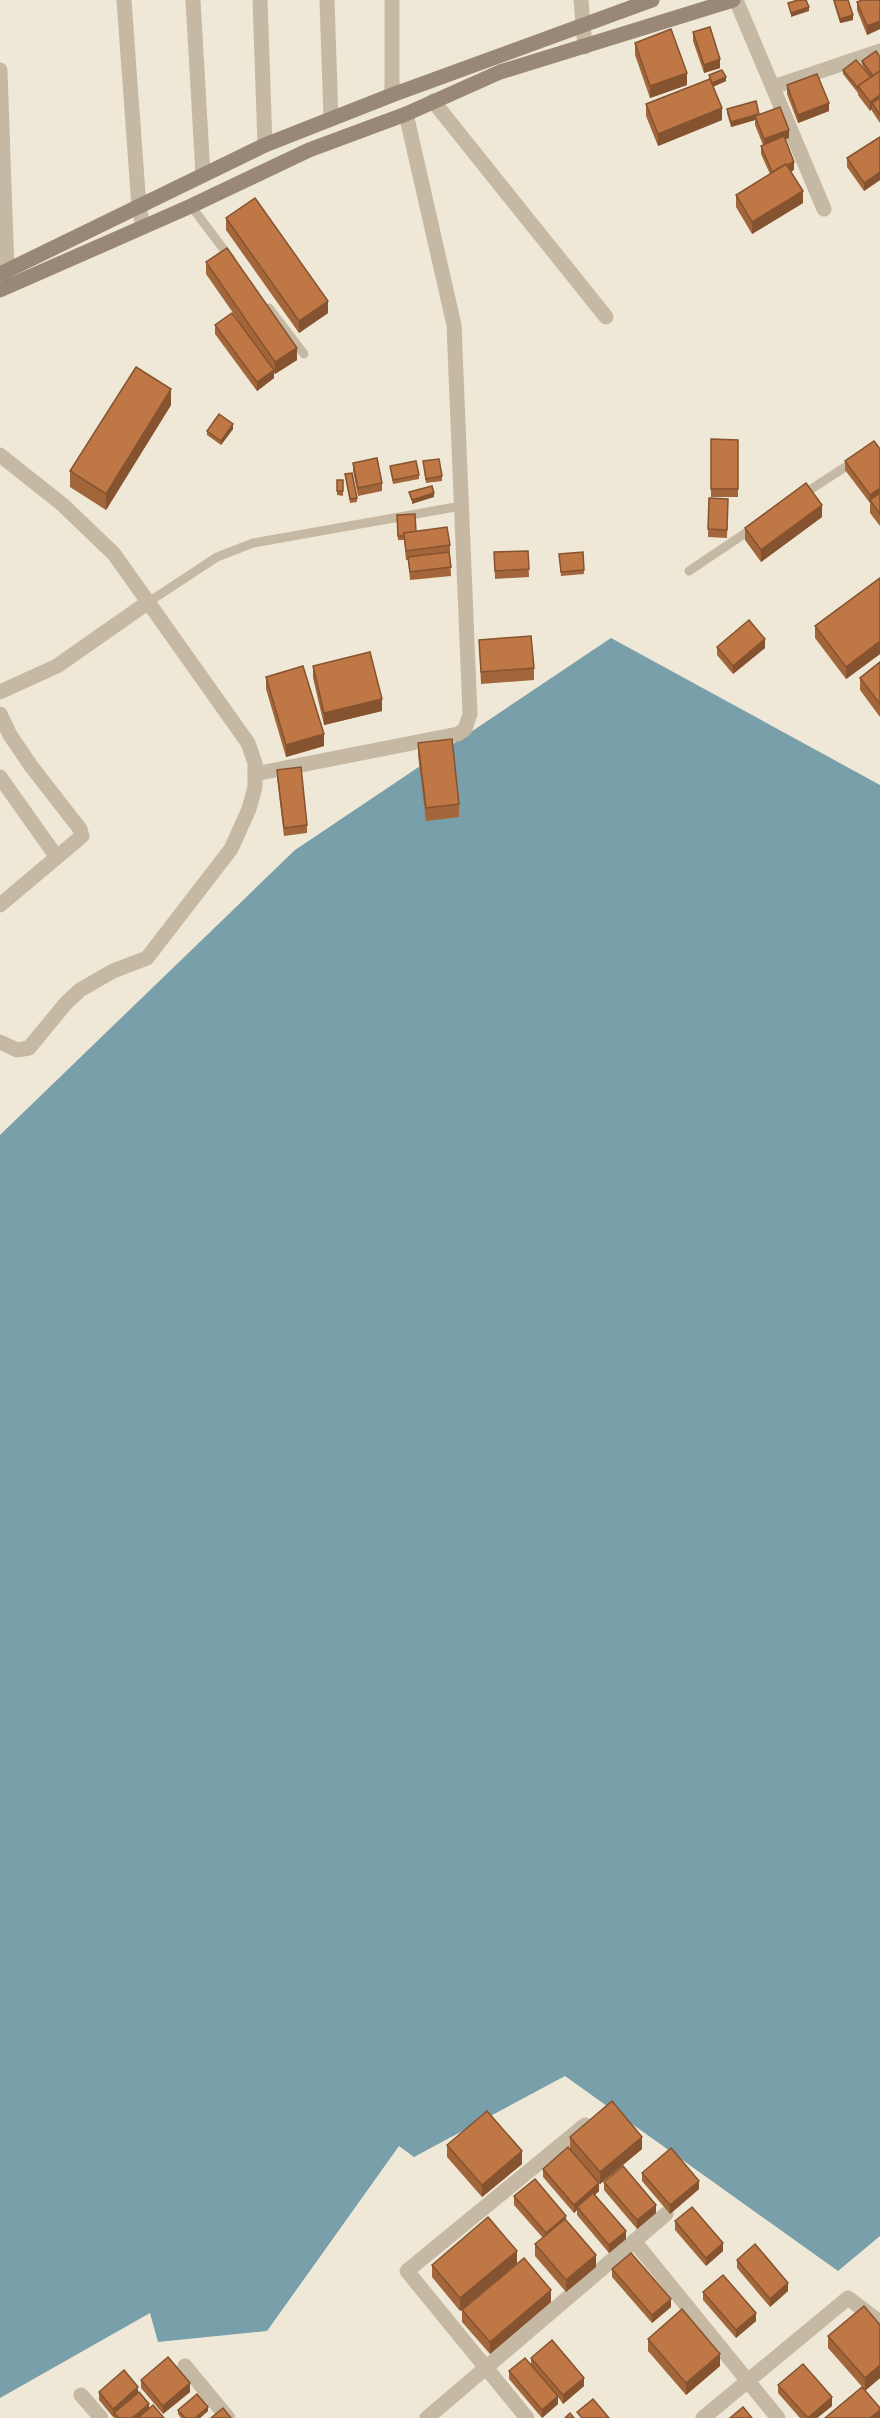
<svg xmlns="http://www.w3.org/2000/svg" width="880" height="2418" viewBox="0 0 880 2418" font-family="Montserrat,sans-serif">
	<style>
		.water { fill: #789faa }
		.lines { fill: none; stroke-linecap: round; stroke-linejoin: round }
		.lane { stroke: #c6b9a4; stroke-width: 9 }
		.street { stroke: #c6b9a4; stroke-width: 15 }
		.secondary { stroke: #998876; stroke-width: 15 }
		.wall { fill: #a3663b }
		.shaded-wall { fill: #855330 }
		.building { fill: #be7745; stroke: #855330; stroke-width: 1.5 }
	</style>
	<rect width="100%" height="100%" fill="#efe8d7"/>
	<polygon class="water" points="611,638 880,785 880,2236 838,2271 565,2076 414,2157 399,2146 267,2331 158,2342 150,2313 0,2398 0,1135 295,850"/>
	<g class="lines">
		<g class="lane">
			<polyline points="191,206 231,259"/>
			<polyline points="269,308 304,354"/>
			<polyline points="802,495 856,460"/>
			<polyline points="689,571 753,528"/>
			<polyline points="147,603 217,557 253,543 461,506"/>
		</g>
		<g class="street">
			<polyline points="124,0 139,207 143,227"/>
			<polyline points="193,0 203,175"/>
			<polyline points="260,0 265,145"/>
			<polyline points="327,0 331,119"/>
			<polyline points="392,0 392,95"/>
			<polyline points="581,0 585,47"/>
			<polyline points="736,0 824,209"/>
			<polyline points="0,70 7,271"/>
			<polyline points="773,87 880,51"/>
			<polyline points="433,101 606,317"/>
			<polyline points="0,455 63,505 114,554 248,743 255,763 255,787 249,809 231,849 147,958 113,971 80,990 66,1003 29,1048 17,1050 0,1042"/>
			<polyline points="0,692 57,666 147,603"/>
			<polyline points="0,714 10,735 31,766 80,829 82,836 0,905"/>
			<polyline points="255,774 458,734 465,729 470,714 454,325 406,114"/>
			<polyline points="0,777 56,856"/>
			<polyline points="634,2241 778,2418"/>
			<polyline points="185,2366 228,2418"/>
			<polyline points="81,2395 101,2418"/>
			<polyline points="427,2418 666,2214"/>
			<polyline points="527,2418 407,2271 585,2125"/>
			<polyline points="703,2418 848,2298 880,2322"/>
		</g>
		<g class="secondary">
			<polyline points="0,274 265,145 392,95 652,0"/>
			<polyline points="0,290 191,206 309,150 406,114 500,72 733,0"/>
		</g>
	</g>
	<g class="wall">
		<polygon points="833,0 848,0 853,20 840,23"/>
		<polygon points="880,0 880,29 867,35 857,10 857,2"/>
		<polygon points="693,32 720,68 704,73 693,41"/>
		<polygon points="635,43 687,85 650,98 635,55"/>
		<polygon points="880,57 880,123 872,111 872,109 870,111 858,95 858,93 843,74 843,70 869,76 862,65 862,61"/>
		<polygon points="709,75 726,81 713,87 722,120 658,146 646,116 646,104 709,79"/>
		<polygon points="787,85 829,111 798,123 787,94"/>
		<polygon points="727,109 759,115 789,138 785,139 794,170 791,171 803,203 752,234 736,207 736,195 770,174 761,154 761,146 763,145 755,125 755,120 731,127 727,113"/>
		<polygon points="880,137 880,180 864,191 847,167 847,158"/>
		<polygon points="226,218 328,313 299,333 226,230"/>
		<polygon points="206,262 297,360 275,374 274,373 274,378 257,391 215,334 215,325 238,320 206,274"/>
		<polygon points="171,405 106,510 70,487 70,471"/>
		<polygon points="233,429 221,445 207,435 207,431"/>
		<polygon points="711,439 738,440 738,497 711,497"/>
		<polygon points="880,449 880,526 870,513 870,503 845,470 845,461"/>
		<polygon points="423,461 442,476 442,481 426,483"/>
		<polygon points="353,463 382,483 382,491 358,496 353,471"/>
		<polygon points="390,466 419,475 419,479 393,484"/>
		<polygon points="345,474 357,498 357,502 350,503"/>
		<polygon points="337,480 343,480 343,496 337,495"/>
		<polygon points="709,498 728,507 727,538 708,537"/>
		<polygon points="397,515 416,532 450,545 450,553 451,576 410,580 408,560 406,560 404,540 398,540"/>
		<polygon points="822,517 761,562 745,540 745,528"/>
		<polygon points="528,551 529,577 495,579 494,552"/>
		<polygon points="583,552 584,574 561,576 559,554"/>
		<polygon points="880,578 880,654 846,679 815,638 815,626"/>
		<polygon points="479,640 534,668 534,680 481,684"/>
		<polygon points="717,647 765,648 733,674 717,655"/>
		<polygon points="880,662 880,717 860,690 860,678"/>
		<polygon points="313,666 382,711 324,725 313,678"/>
		<polygon points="266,677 324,746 286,757 266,689"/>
		<polygon points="418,743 459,804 459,817 426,821 418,755"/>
		<polygon points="277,770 307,825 307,833 284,836 277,778"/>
		<polygon points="570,2137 642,2149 600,2184 599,2183 599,2191 595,2195 626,2239 609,2253 577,2215 577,2210 574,2213 543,2177 543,2169 570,2149"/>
		<polygon points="447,2145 522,2164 482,2197 447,2157"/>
		<polygon points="642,2173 699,2189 670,2214 642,2181"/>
		<polygon points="604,2182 656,2213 637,2229 604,2190"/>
		<polygon points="514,2196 566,2220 596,2267 566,2292 535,2256 535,2244 543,2238 514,2205"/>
		<polygon points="675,2221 723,2251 706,2266 675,2230"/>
		<polygon points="737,2260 788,2291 770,2307 737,2268"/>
		<polygon points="517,2263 460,2311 432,2277 432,2265"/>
		<polygon points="612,2269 671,2307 652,2323 612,2277"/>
		<polygon points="703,2292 756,2321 736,2338 703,2300"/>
		<polygon points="551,2302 490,2354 462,2322 462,2310"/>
		<polygon points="880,2325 880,2378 865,2390 828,2348 828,2336"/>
		<polygon points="648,2339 720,2366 686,2395 648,2351"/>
		<polygon points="531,2358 584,2386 563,2404 558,2397 558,2404 542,2418 509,2379 509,2371 531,2365"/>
		<polygon points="141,2380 190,2392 163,2414 141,2388"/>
		<polygon points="778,2385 832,2406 817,2418 800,2418 778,2393"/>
		<polygon points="99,2392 138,2393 149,2409 164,2418 114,2418 114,2416 113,2417 99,2400"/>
		<polygon points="178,2410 208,2411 200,2418 181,2418 178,2414"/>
	</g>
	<g class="shaded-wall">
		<polygon points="809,7 809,11 791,17 791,13"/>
		<polygon points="853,15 853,20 840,23 840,19"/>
		<polygon points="880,21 880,29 867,35 867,26"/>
		<polygon points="720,59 720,68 704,73 704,65"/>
		<polygon points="687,73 687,85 650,98 650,86"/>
		<polygon points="726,77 726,81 712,87 712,83"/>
		<polygon points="880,95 880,103 872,103 872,109 870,111 870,102"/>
		<polygon points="829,103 829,111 798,123 798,115"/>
		<polygon points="722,108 722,120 658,146 658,134"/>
		<polygon points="759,114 755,116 755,120 731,127 731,122"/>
		<polygon points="789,130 789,138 764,147 764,139"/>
		<polygon points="794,162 794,170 772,180 772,172"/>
		<polygon points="880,172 880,180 864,191 864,183"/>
		<polygon points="803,191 803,203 752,234 752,222"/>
		<polygon points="328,301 328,313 299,333 299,321"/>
		<polygon points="297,348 297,360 275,374 275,362"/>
		<polygon points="274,370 274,378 257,391 257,382"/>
		<polygon points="171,389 171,405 106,510 106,494"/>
		<polygon points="233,424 233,429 221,445 221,441"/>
		<polygon points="880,488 880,496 870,501 870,495"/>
		<polygon points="434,493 434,497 412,504 412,500"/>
		<polygon points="822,505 822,517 761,562 761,550"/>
		<polygon points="765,639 765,648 733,674 733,666"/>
		<polygon points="880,641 880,654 846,679 846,667"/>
		<polygon points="382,699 382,711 324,725 324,713"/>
		<polygon points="324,734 324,746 286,757 286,745"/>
		<polygon points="642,2137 642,2149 600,2184 600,2172"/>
		<polygon points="522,2151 522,2164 482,2197 482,2185"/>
		<polygon points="699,2181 699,2189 670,2214 670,2205"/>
		<polygon points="599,2183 599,2191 578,2209 577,2207 577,2210 574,2213 574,2205"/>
		<polygon points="656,2205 656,2213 637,2229 637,2220"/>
		<polygon points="566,2216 566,2224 546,2242 546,2233"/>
		<polygon points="626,2231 626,2239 609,2253 609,2245"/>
		<polygon points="723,2243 723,2251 706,2266 706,2258"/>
		<polygon points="517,2251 517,2263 460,2311 460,2298"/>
		<polygon points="596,2255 596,2267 566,2292 566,2280"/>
		<polygon points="788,2283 788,2291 770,2307 770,2299"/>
		<polygon points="551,2290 551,2302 490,2354 490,2342"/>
		<polygon points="671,2299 671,2307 652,2323 652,2315"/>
		<polygon points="756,2313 756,2321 736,2338 736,2330"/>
		<polygon points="720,2354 720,2366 686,2395 686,2383"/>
		<polygon points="880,2365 880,2378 865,2391 865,2378"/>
		<polygon points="584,2378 584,2386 563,2404 563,2395"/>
		<polygon points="190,2383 190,2392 163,2414 163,2406"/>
		<polygon points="138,2387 138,2396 114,2413 114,2416 113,2417 113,2409"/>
		<polygon points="558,2396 558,2404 542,2418 542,2410"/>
		<polygon points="832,2397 832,2406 817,2418 808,2418"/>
		<polygon points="149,2404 149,2412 142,2418 132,2418"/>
		<polygon points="208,2407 208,2411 200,2418 195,2418"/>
		<polygon points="880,2410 880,2418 870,2418"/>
	</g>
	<g class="building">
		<polygon points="798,0 806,0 809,7 791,13 788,3"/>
		<polygon points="834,0 848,0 853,15 840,19"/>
		<polygon points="862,0 880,0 880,21 867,26 857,2"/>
		<polygon points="710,27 720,59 704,65 693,32"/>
		<polygon points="671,29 687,73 650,86 635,43"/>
		<polygon points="876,51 880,57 880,71 873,76 862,61"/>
		<polygon points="856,60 871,77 858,86 858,88 843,70"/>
		<polygon points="722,70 726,77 712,83 709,75"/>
		<polygon points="880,71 880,95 870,102 858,86"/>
		<polygon points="817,74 829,103 798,115 787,85"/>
		<polygon points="710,79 722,108 658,134 646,104"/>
		<polygon points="880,98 880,115 872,103"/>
		<polygon points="756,101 759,114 731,122 727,109"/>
		<polygon points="780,107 789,130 764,139 755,116"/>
		<polygon points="784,136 794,162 787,165 786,164 772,172 761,146"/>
		<polygon points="880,137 880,172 864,183 847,158"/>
		<polygon points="786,164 803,191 752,222 736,195"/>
		<polygon points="255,198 328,301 299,321 226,218"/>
		<polygon points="227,248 297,348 275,362 206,262"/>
		<polygon points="232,313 274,370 257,382 215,325"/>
		<polygon points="136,367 171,389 106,494 70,471"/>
		<polygon points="219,414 233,424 221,441 207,431"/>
		<polygon points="711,439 738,440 738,489 711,489"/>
		<polygon points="874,441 880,449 880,488 870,495 845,461"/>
		<polygon points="377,458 382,483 358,488 353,463"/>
		<polygon points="439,459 442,476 426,479 423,461"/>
		<polygon points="416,461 419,475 393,480 390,466"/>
		<polygon points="352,473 357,498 350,499 345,474"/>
		<rect x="337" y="480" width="6" height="11"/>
		<polygon points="806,483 822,505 761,550 745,528"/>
		<polygon points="432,486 434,493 412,500 409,492"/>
		<polygon points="880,493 880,514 870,500"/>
		<polygon points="709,498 728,499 727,530 708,529"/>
		<polygon points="415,514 416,532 404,533 404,536 398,536 397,515"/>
		<polygon points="447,527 450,545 406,551 404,533"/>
		<polygon points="528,551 529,569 495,571 494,552"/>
		<polygon points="449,552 451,567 410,572 408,557"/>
		<polygon points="583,552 584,570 561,572 559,554"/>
		<polygon points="880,578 880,641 846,667 815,626"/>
		<polygon points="749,620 765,639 733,666 717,647"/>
		<polygon points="531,636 534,668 481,672 479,640"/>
		<polygon points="370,652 382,699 324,713 313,666"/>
		<polygon points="880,662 880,704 860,678"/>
		<polygon points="303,666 324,734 286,745 266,677"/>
		<polygon points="452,739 459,804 426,808 418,743"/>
		<polygon points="301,767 307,825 284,828 277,770"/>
		<polygon points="612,2101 642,2137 600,2172 570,2137"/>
		<polygon points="487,2111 522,2151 482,2185 447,2145"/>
		<polygon points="568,2147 599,2183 574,2205 543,2169"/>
		<polygon points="671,2148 699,2181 670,2205 642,2173"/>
		<polygon points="623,2166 656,2205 637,2220 604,2182"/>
		<polygon points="535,2179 566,2216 546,2233 514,2196"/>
		<polygon points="593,2193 626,2231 609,2245 577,2207"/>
		<polygon points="692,2207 723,2243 706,2258 675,2221"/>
		<polygon points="488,2217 517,2251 460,2298 432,2265"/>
		<polygon points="565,2219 596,2255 566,2280 535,2244"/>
		<polygon points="755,2244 788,2283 770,2299 737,2260"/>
		<polygon points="631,2253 671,2299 652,2315 612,2269"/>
		<polygon points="524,2258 551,2290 490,2342 462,2310"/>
		<polygon points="723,2275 756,2313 736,2330 703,2292"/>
		<polygon points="864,2306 880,2325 880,2365 865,2378 828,2336"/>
		<polygon points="682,2309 720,2354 686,2383 648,2339"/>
		<polygon points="552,2340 584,2378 563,2395 531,2358"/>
		<polygon points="168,2357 190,2383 163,2406 141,2380"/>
		<polygon points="525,2358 558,2396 542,2410 509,2371"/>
		<polygon points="803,2364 832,2397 808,2418 778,2385"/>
		<polygon points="124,2370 138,2387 113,2409 99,2392"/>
		<polygon points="862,2387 880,2408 880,2410 870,2418 825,2418"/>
		<polygon points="139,2392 149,2404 132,2418 119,2418 114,2413"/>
		<polygon points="197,2394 208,2407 195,2418 185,2418 178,2410"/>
		<polygon points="593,2399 609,2418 582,2418 577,2412"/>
		<polygon points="153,2405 164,2418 138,2418"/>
		<polygon points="743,2407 752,2418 730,2418"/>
		<polygon points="223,2408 231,2418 211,2418"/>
		<polygon points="570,2413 574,2418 565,2418"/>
	</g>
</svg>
